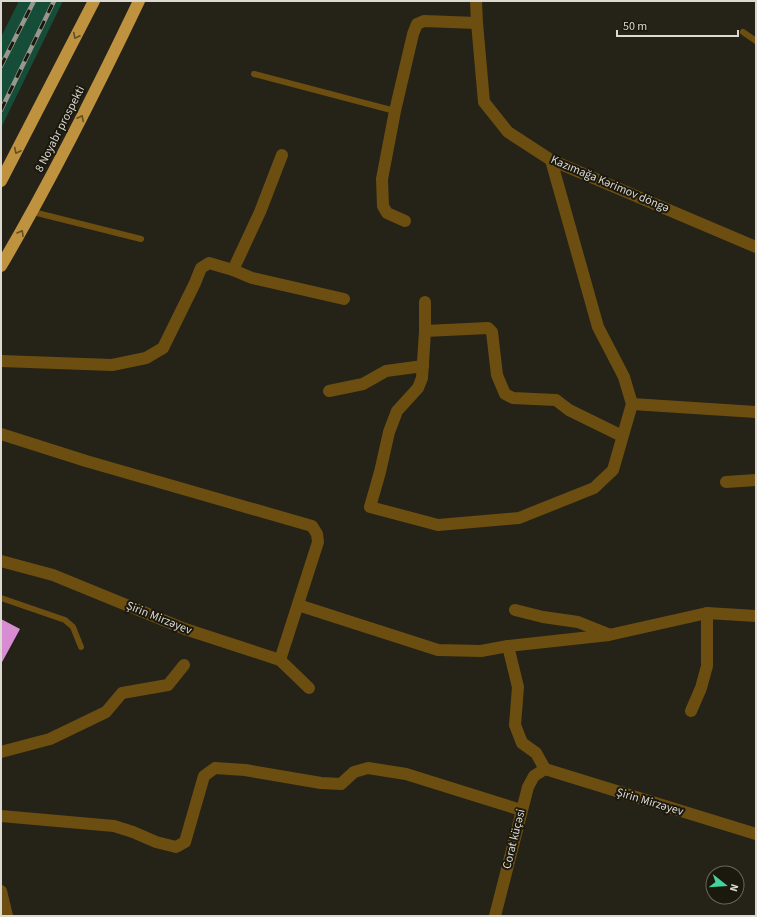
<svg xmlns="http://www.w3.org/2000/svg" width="757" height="917" viewBox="0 0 757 917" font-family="'Source Sans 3',sans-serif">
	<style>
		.green { fill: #154d38 }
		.building { fill: #d88dd3; filter: url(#shadow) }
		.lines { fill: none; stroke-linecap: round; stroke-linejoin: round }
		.lane { stroke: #6c4e10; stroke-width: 6 }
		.street { stroke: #6c4e10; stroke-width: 12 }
		.highway { stroke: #be923f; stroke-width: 12 }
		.rail-casing { stroke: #98968d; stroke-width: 4.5 }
		.rail { stroke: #1b180e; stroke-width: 3; stroke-dasharray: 9; stroke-linecap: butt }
		.oneway { stroke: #644f24 }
		.labels { text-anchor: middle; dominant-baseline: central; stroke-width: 4; stroke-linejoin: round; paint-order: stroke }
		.street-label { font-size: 12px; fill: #dbd9d2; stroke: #1b180e }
	</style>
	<defs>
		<filter id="shadow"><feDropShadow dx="-3.5" dy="3.5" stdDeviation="2" flood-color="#0009"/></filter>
	</defs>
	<rect width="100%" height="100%" fill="#252217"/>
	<polygon class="green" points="19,1 63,1 1,128 1,37"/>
	<polygon class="building" points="1,619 20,629 1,664"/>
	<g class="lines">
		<g class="lane">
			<polyline points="743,32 756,41"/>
			<polyline points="254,74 395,111"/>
			<polyline points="33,212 141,239"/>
			<polyline points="1,598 65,620 73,627 81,647"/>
		</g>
		<g class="street">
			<polyline points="476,1 477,23 484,102 508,132 551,160 756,247"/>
			<polyline points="405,221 387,213 383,206 382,179 395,111 413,34 417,24 424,21 477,23"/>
			<polyline points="233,270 260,212 282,155"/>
			<polyline points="425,302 425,331 422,378 418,388 397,411 389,432 380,472 370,507 438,525 519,518 594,488 613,470 632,404 624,377 598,327 551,160"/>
			<polyline points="425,331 488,328 492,332 497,375 505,394 513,398 556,400 569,410 622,436"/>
			<polyline points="1,361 112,365 146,358 163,348 195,283 201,268 209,263 233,270 252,278 344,299"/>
			<polyline points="329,391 363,384 386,371 423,366"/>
			<polyline points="632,404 756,412"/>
			<polyline points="1,434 86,461 312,526 317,534 318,542 280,660"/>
			<polyline points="726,482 756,480"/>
			<polyline points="1,561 53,575 185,629 280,660 309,688"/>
			<polyline points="298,605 438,650 481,651 508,646 609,635 707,613 756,616"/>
			<polyline points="515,610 543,617 578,622 608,634"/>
			<polyline points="508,646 518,687 515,725 522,743 536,753 545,769"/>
			<polyline points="691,711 701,688 707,666 707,613"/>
			<polyline points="1,752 50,739 106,712 122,693 168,685 184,665"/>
			<polyline points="545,769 756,834"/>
			<polyline points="1,816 114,826 133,832 156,842 176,847 185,842 204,776 215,768 245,770 321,783 341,784 354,772 368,768 406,774 521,810"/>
			<polyline points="1,891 7,916"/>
			<polyline points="495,916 528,787 534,776 545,769"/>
		</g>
		<g class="highway">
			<polyline points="1,181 94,1"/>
			<path d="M1 266C51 181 96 91 139 1"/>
		</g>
		<g class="rail-casing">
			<g id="rail">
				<polyline points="1,66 34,1"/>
				<polyline points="1,110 54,1"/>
			</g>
		</g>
		<use href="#rail" class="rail"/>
	</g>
	<defs><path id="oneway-chevron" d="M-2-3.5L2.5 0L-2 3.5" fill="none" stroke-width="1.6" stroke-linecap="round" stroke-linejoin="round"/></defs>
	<g class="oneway">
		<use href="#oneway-chevron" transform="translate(76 36) rotate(117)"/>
		<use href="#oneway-chevron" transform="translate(81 118) rotate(-63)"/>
		<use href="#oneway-chevron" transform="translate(17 151) rotate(117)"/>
		<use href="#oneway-chevron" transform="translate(21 233) rotate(-60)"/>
	</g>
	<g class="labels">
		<g class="street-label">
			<text transform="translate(60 129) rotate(-63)">8 Noyabr prospekti</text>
			<text transform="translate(610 184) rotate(23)">Kazımağa Kərimov döngə</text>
			<text transform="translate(159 618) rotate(22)">Şirin Mirzəyev</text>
			<text transform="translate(650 802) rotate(17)">Şirin Mirzəyev</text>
			<text transform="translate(514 839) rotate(-76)">Corat küçəsi</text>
		</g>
	</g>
	<rect width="757" height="917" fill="none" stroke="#dbd9d2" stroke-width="4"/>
	<g transform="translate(725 885) rotate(107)"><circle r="19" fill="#1b180e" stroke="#68655c"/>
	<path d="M0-3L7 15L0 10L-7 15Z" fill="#42d4a0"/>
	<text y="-6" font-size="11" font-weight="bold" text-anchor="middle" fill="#dbd9d2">N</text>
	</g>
	<path d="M617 30v6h121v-6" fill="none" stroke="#dbd9d2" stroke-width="2"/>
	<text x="623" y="30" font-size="12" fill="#dbd9d2" stroke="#1b180e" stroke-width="3" paint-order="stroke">50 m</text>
</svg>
